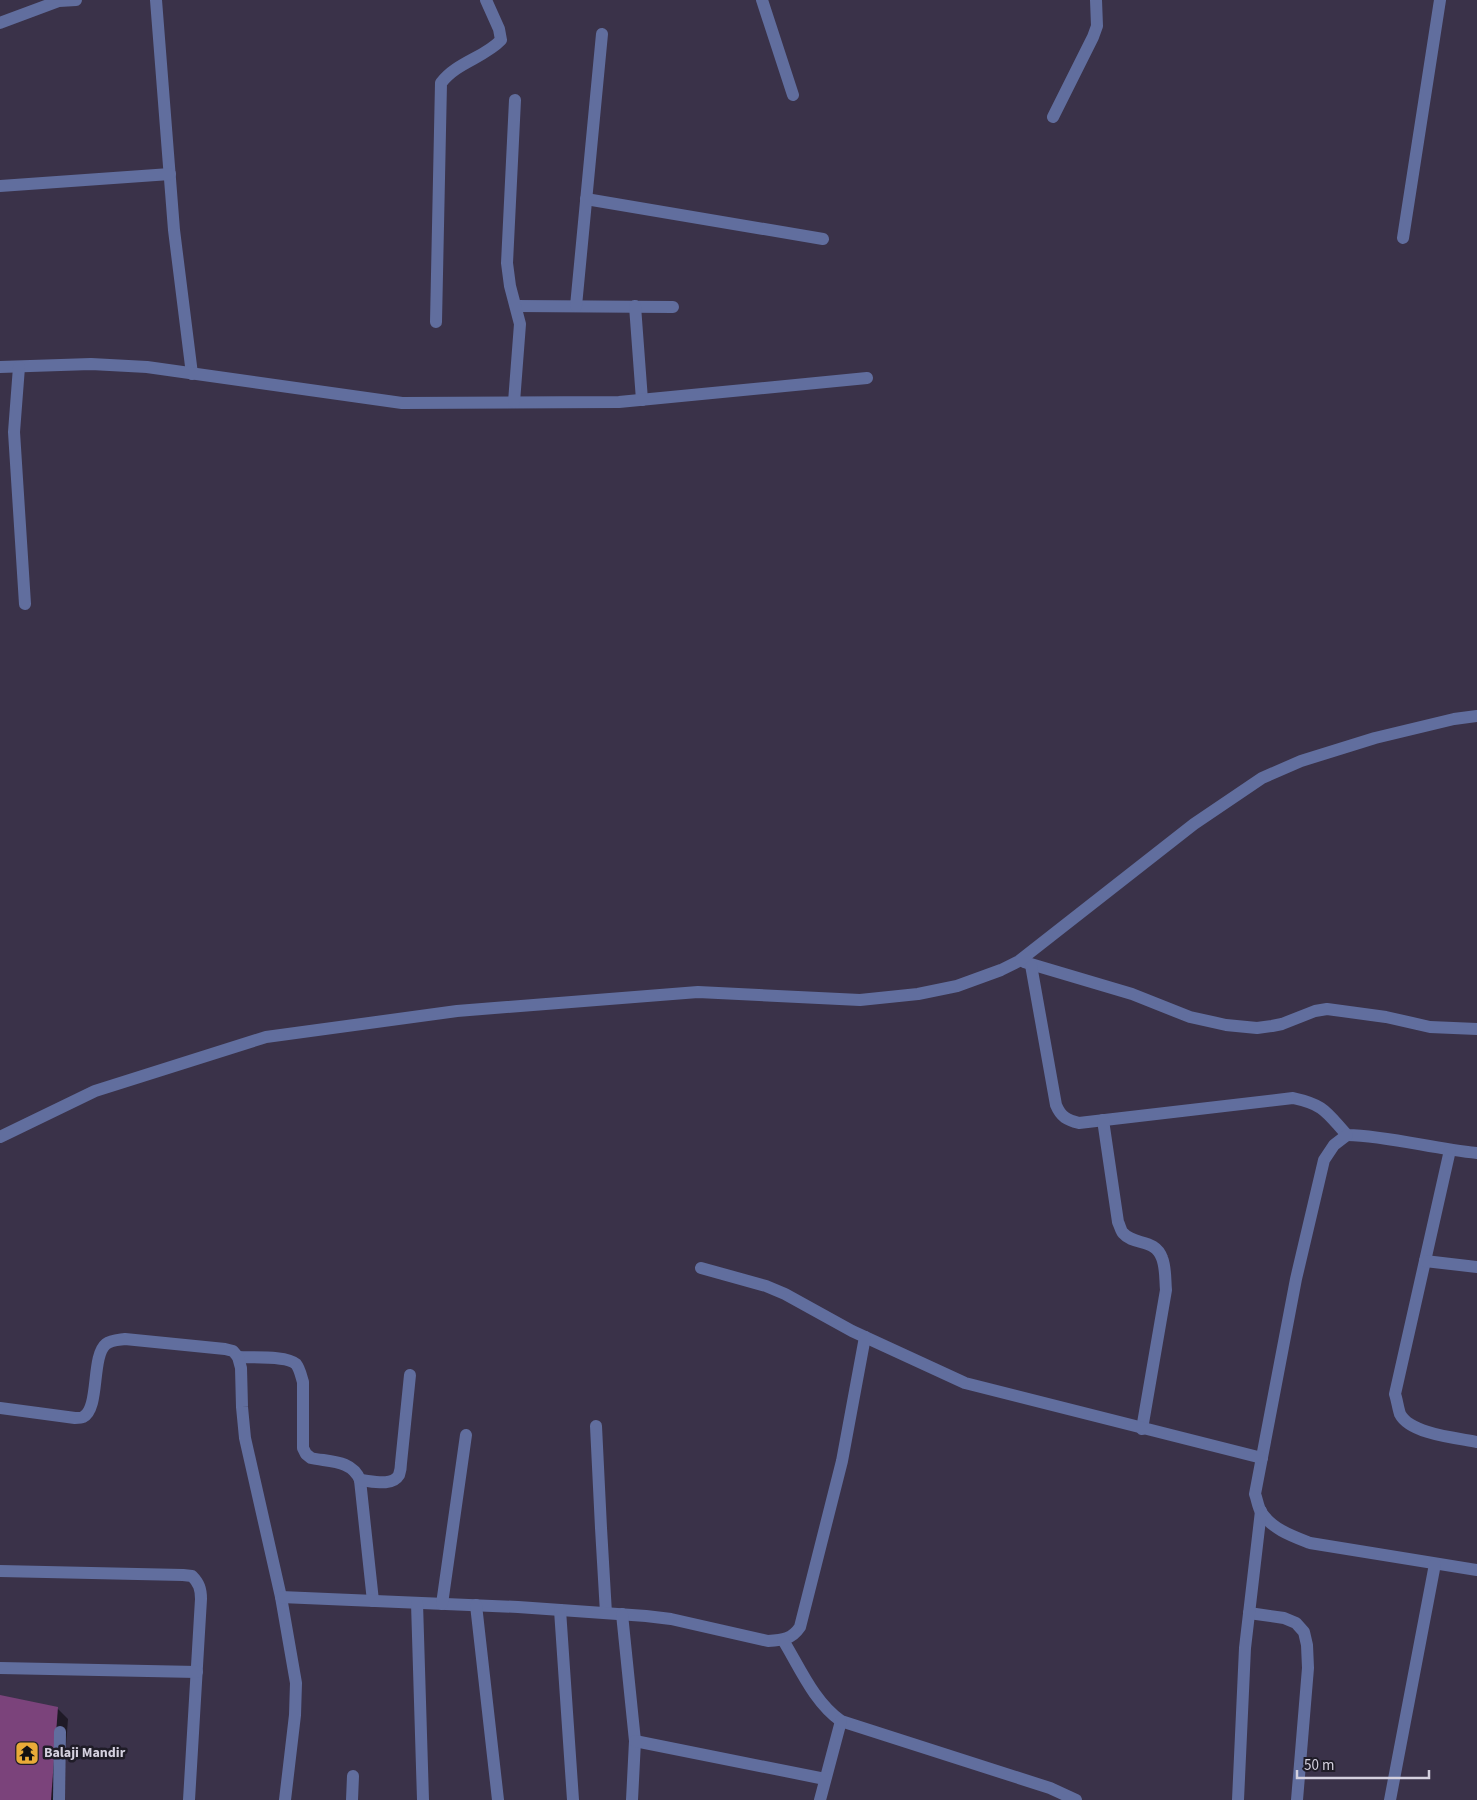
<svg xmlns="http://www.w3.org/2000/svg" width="1477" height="1800" viewBox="0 0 1477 1800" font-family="'Source Sans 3',sans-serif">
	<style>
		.shadow { fill: #0007 }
		.building { fill: #7b437b }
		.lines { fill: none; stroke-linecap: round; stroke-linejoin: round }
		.minor { stroke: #616e9e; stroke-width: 12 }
		.labels { text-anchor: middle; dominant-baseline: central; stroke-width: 5; stroke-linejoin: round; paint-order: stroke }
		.poi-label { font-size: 14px; font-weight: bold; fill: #d4d0de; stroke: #1f1c27; text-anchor: start }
	</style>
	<rect width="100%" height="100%" fill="#3a3249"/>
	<polygon class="shadow" points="0,1696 57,1708 68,1719 62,1800 0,1800"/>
	<polygon class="building" points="0,1695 58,1707 51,1800 0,1800"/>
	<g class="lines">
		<g class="minor">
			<polyline points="156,0 174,230 192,374"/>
			<polyline points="762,0 793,95"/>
			<polyline points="0,23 59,1 76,0"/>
			<polyline points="1053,117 1093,37 1097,26 1096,0"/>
			<polyline points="0,186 170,174"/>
			<polyline points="586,199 823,239"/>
			<polyline points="1403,238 1440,0"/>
			<polyline points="516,306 673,307"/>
			<polyline points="576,306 602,34"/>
			<polyline points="635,306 642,400"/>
			<path d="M436 322 441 83C457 62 484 58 501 40L499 29 486 0"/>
			<polyline points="0,367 91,364 147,367 402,403 619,402 867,378"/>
			<polyline points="19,367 14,432 25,604"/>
			<polyline points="514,402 520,324 510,286 507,263 515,100"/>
			<polyline points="1024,962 1132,994 1190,1017 1226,1025 1257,1028 1272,1026 1282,1024 1315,1011 1327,1009 1386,1017 1430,1027 1477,1029"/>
			<path d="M1031 965 1056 1105C1061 1117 1067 1120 1079 1123L1293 1098C1325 1105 1326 1112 1347 1135 1390 1136 1433 1149 1477 1153"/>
			<path d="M1103 1120 1118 1222C1120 1226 1121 1231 1123 1233 1134 1246 1155 1238 1162 1258 1166 1268 1165 1280 1166 1290L1142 1429"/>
			<path d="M1347 1135 1334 1145 1324 1160 1296 1279 1255 1494C1257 1499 1258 1507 1261 1512 1272 1529 1292 1536 1310 1543L1477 1570"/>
			<polyline points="0,1137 95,1091 266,1037 457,1011 698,992 860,1000 918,994 957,986 1001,970 1019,961 1194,824 1262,778 1301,761 1375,738 1454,719 1477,716"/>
			<path d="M1450 1150 1395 1394C1397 1400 1398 1408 1400 1414 1410 1434 1457 1438 1477 1442"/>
			<polyline points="1425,1261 1477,1267"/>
			<polyline points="701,1268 766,1286 785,1294 852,1331 965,1383 1262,1458"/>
			<path d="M238 1357C252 1358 286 1355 296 1364 300 1369 301 1376 303 1382V1448L306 1454 311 1458C330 1462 352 1460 360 1480L373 1601"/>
			<path d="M0 1408 75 1418C78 1418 81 1418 83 1417 100 1409 91 1356 106 1344 111 1340 118 1340 125 1339L225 1349 233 1351 238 1357 241 1368 242 1407 245 1438 281 1597 296 1683 295 1715 285 1800"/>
			<polyline points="596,1426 601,1528 606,1613"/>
			<path d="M360 1480C372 1481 392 1487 399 1475 400 1472 401 1466 401 1463L410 1375"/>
			<path d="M0 1571 183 1575 192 1576C199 1583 201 1589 201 1599L189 1800"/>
			<path d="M281 1597 518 1607 646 1616 671 1619 768 1641C783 1640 792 1639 800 1627L842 1461 865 1337"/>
			<polyline points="417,1603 423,1800"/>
			<polyline points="442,1604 466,1435"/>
			<polyline points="476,1605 498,1800"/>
			<polyline points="560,1610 573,1800"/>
			<polyline points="1249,1613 1284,1618 1296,1623 1304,1632 1307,1645 1308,1668 1297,1800"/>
			<polyline points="622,1614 635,1741 632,1800"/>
			<path d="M783 1640C800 1668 814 1702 841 1721L1050 1788 1076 1800"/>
			<polyline points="0,1668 197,1672"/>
			<polyline points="635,1741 825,1779"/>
			<polyline points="59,1800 60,1732"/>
			<polyline points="352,1800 353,1776"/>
			<polyline points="820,1800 841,1721"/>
			<polyline points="1238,1800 1245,1648 1261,1511"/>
			<polyline points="1390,1800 1435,1564"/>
		</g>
	</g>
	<defs>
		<g id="temple-square" transform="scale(1.25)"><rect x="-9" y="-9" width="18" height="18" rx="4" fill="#e9ab38" stroke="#1f1c27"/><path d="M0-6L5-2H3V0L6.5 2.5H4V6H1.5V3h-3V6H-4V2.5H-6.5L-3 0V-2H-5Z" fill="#111"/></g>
	</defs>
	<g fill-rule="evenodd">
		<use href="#temple-square" x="27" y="1753"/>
	</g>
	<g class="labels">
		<g class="poi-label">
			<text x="44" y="1753">Balaji Mandir</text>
		</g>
	</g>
	<path d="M1297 1770v8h132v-8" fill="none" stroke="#d4d0de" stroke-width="2.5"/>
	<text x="1304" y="1770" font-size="15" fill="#d4d0de" stroke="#1f1c27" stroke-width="4" paint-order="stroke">50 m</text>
</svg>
